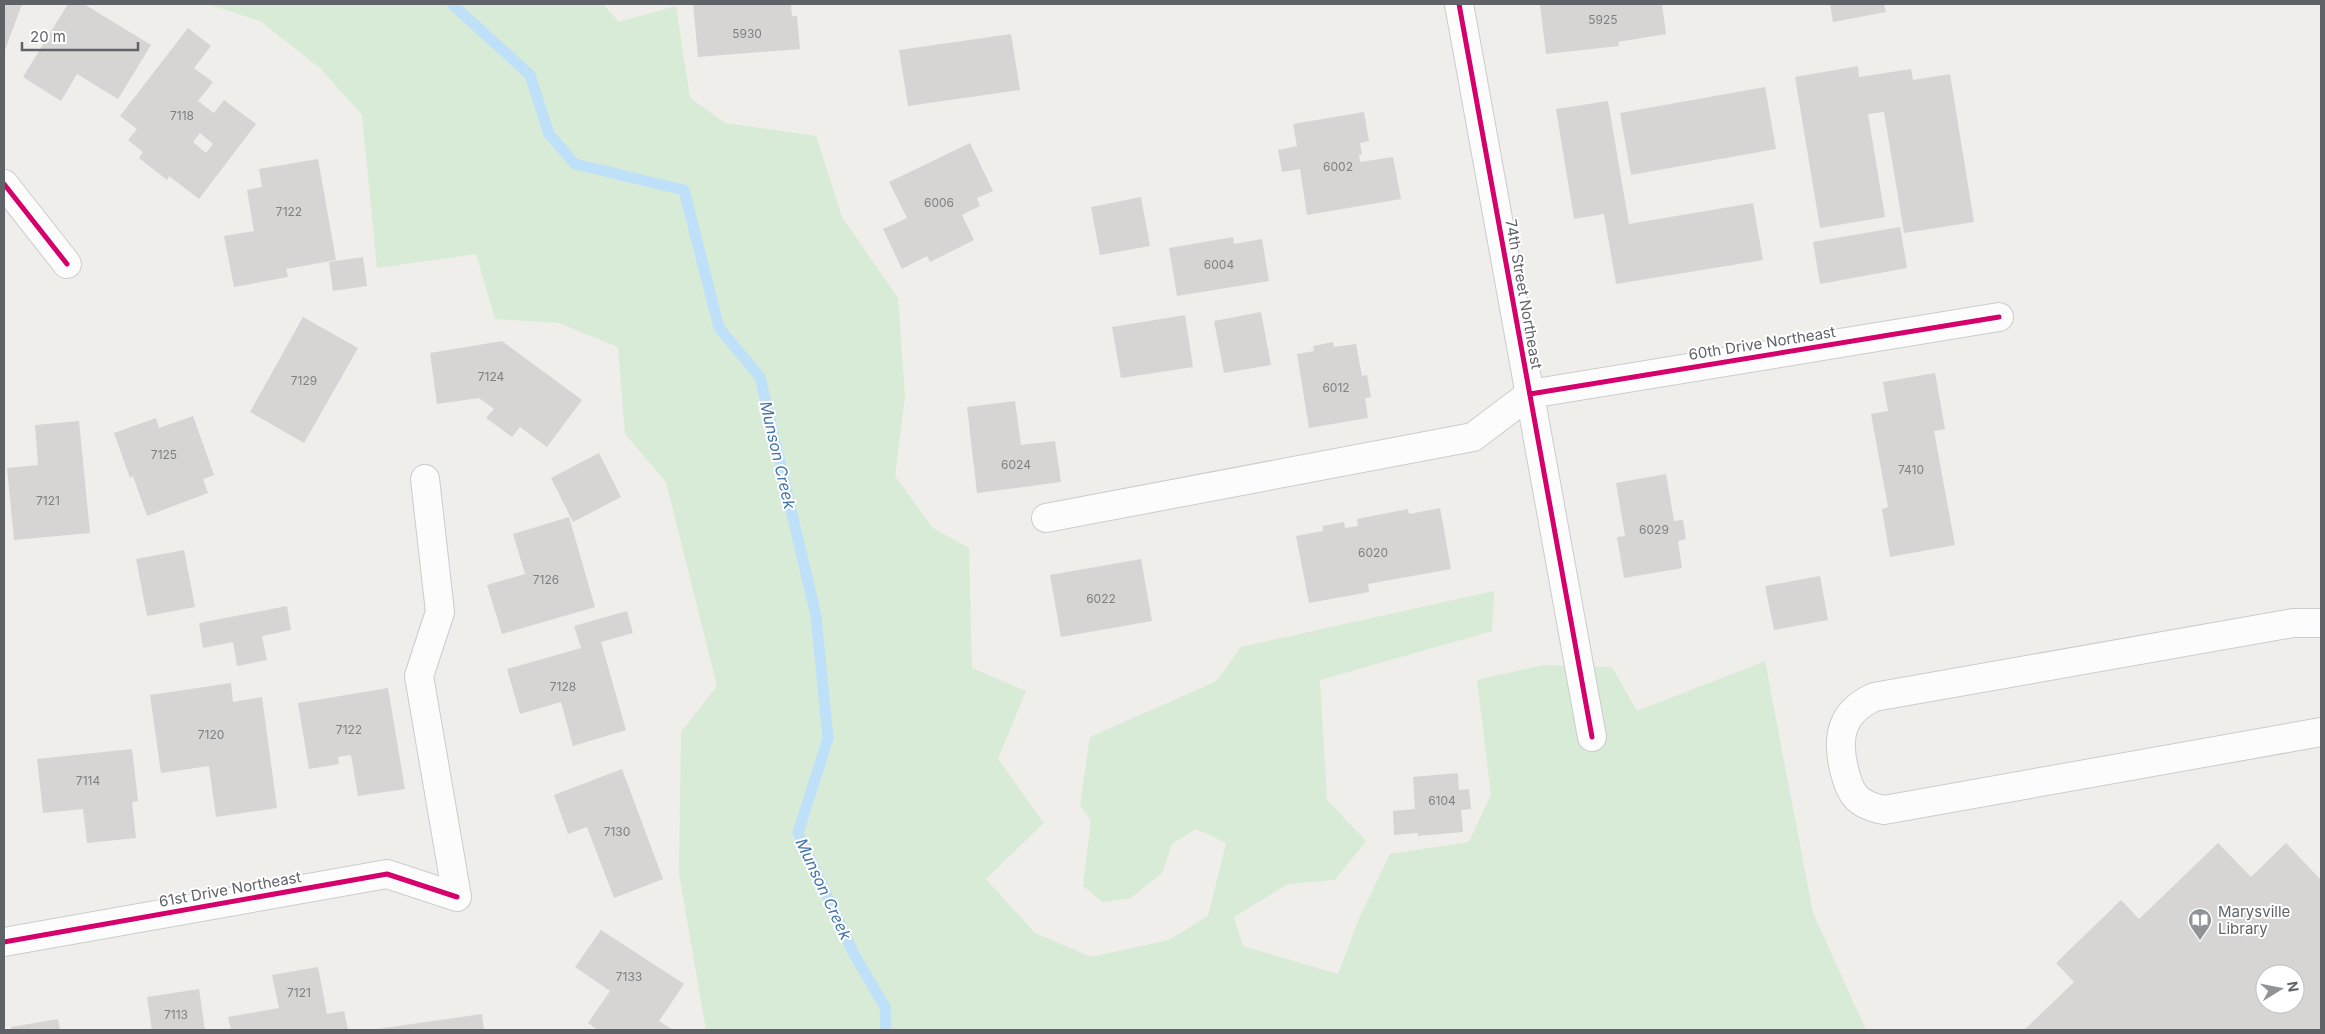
<svg xmlns="http://www.w3.org/2000/svg" width="2325" height="1034" viewBox="0 0 2325 1034" font-family="Inter,sans-serif">
	<style>
		.green { fill: #d8ebd6 }
		.lines { fill: none; stroke-linecap: round; stroke-linejoin: round }
		.stream { stroke: #bfe0f9; stroke-width: 11 }
		.building { fill: #d6d5d3; fill-rule: evenodd }
		.minor-casing { stroke: #cbcccc; stroke-width: 30 }
		.minor { stroke: #fdfcfc; stroke-width: 28 }
		.cycleway-casing { stroke: #fff; stroke-width: 8 }
		.cycleway { stroke: #d6006c; stroke-width: 5 }
		.labels { text-anchor: middle; dominant-baseline: central; stroke-width: 4; stroke-linejoin: round; paint-order: stroke }
		.number-label { font-size: 12px; fill: #7e8184 }
		.street-label { font-size: 15px; fill: #5f6368; stroke: #fff }
		.poi-label { font-size: 15px; fill: #5f6368; stroke: #fff; text-anchor: start }
		.water-label { font-size: 16px; font-style: italic; fill: #4174aa; stroke: #fff }
	</style>
	<rect width="100%" height="100%" fill="#efeeea"/>
	<polygon class="green" points="208,4 603,4 619,22 676,6 690,98 725,123 816,136 842,217 898,298 905,396 895,476 933,528 969,548 972,668 1026,691 998,759 1044,823 986,879 1035,933 1091,957 1169,940 1208,916 1226,843 1196,829 1172,844 1162,873 1131,898 1103,902 1083,886 1091,821 1080,805 1090,737 1217,681 1241,647 1494,591 1492,631 1320,680 1327,800 1366,841 1335,880 1288,884 1234,917 1243,946 1338,974 1360,916 1390,854 1469,842 1491,794 1477,680 1543,665 1612,667 1637,711 1765,661 1813,913 1866,1030 706,1030 679,874 681,732 717,686 666,482 625,434 618,347 559,323 495,319 476,254 377,268 362,115 321,69 260,21"/>
	<g class="lines">
		<polyline class="stream" points="452,4 530,75 549,134 575,164 684,190 719,328 760,377 816,616 828,738 798,833 854,954 885,1007 886,1030"/>
	</g>
	<g class="building">
		<polygon points="4,4 22,4 4,53"/>
		<polygon points="68,4 84,4 151,45 118,99 77,74 61,101 23,77"/>
		<polygon points="693,4 791,4 792,16 797,16 800,49 698,57"/>
		<polygon points="1540,4 1662,4 1666,34 1618,42 1619,46 1546,54"/>
		<polygon points="1830,4 1884,4 1886,12 1833,22"/>
		<path d="M188 28 211 46 194 68 213 82 198 101 214 113 224 100 256 124 199 199 169 176 167 180 139 158 143 152 128 140 137 129 120 116ZM200 133 213 144 206 153 193 142Z"/>
		<polygon points="1011,34 1020,90 908,106 899,50"/>
		<polygon points="1858,66 1859,77 1911,69 1913,80 1950,74 1974,222 1904,233 1884,112 1868,114 1885,217 1820,228 1795,77"/>
		<polygon points="1765,87 1776,149 1631,175 1620,113"/>
		<polygon points="1608,101 1629,224 1753,203 1763,260 1616,284 1604,214 1574,219 1556,109"/>
		<polygon points="1364,112 1369,141 1360,143 1362,154 1359,155 1360,162 1393,157 1401,199 1307,215 1300,169 1282,172 1278,150 1297,146 1293,124"/>
		<polygon points="970,143 993,191 977,198 980,206 962,215 974,240 930,262 927,256 902,269 883,229 907,218 889,182"/>
		<polygon points="318,159 336,260 286,269 288,277 234,287 224,236 254,231 247,190 262,187 259,169"/>
		<polygon points="1141,197 1150,246 1100,255 1091,207"/>
		<polygon points="1900,227 1907,268 1820,284 1813,242"/>
		<polygon points="1233,237 1234,244 1262,239 1269,281 1177,296 1169,248"/>
		<polygon points="363,257 367,286 333,291 329,262"/>
		<polygon points="1261,312 1271,365 1224,373 1214,321"/>
		<polygon points="1185,315 1193,367 1121,378 1112,327"/>
		<polygon points="303,317 358,348 304,443 250,412"/>
		<polygon points="502,341 582,400 547,447 520,427 512,437 486,418 494,409 479,398 437,404 430,353"/>
		<polygon points="1333,342 1334,347 1356,344 1362,376 1367,375 1371,397 1365,398 1368,418 1309,428 1297,354 1314,351 1313,346"/>
		<polygon points="1935,373 1945,429 1934,431 1955,545 1890,557 1882,509 1888,507 1871,414 1888,411 1883,382"/>
		<polygon points="1015,401 1021,445 1055,441 1061,482 977,493 967,407"/>
		<polygon points="193,416 214,475 203,479 208,493 147,516 133,476 130,478 114,433 156,418 159,428"/>
		<polygon points="79,421 90,533 14,540 7,468 38,465 35,425"/>
		<polygon points="599,453 621,497 573,522 551,478"/>
		<polygon points="1666,474 1674,521 1683,520 1686,539 1678,541 1682,568 1624,578 1617,537 1625,536 1616,483"/>
		<polygon points="1440,508 1451,569 1368,584 1369,592 1309,603 1296,536 1323,531 1323,526 1344,522 1345,528 1358,526 1357,519 1408,509 1409,514"/>
		<polygon points="569,517 595,607 502,634 487,585 525,574 513,534"/>
		<polygon points="184,550 195,607 147,616 136,559"/>
		<polygon points="1141,559 1152,621 1061,637 1050,575"/>
		<polygon points="1820,576 1828,620 1774,630 1765,586"/>
		<polygon points="287,606 291,630 262,636 267,660 237,666 233,642 203,648 199,623"/>
		<polygon points="627,611 633,633 601,642 626,730 573,746 561,702 520,714 507,669 581,648 574,626"/>
		<polygon points="231,683 233,702 262,697 277,808 216,817 209,766 161,773 150,695"/>
		<polygon points="388,688 405,789 358,796 351,755 338,757 339,764 309,769 298,703"/>
		<polygon points="132,749 138,801 132,802 136,838 87,843 83,809 43,813 37,759"/>
		<polygon points="622,769 663,879 614,898 587,827 568,834 554,795"/>
		<polygon points="1458,773 1459,790 1469,789 1471,809 1461,810 1463,832 1418,836 1418,833 1394,835 1393,811 1415,809 1413,777"/>
		<path d="M2218 843 2251 877 2286 843 2321 880V1030H2024L2074 982 2056 963 2121 900 2139 919ZM2265 974H2295V1004H2265Z"/>
		<polygon points="601,930 684,984 659,1021 673,1030 598,1030 588,1023 610,991 575,967"/>
		<polygon points="318,967 327,1014 344,1011 348,1030 231,1030 228,1017 279,1008 272,975"/>
		<polygon points="199,989 205,1030 152,1030 147,997"/>
		<polygon points="482,1014 484,1030 377,1030 377,1029"/>
		<polygon points="58,1019 60,1030 11,1030 11,1027"/>
	</g>
	<g class="lines">
		<g class="minor-casing">
			<g id="minor">
				<polyline points="1459,4 1592,737"/>
				<polyline points="4,184 67,264"/>
				<polyline points="1046,518 1473,437 1530,394 1999,317"/>
				<path d="M2321 623H2293L1874 697C1842 712 1836 735 1844 769 1846 778 1849 789 1856 797 1863 805 1874 808 1884 810L2321 732"/>
				<polyline points="4,942 387,874 457,897 419,676 440,612 425,479"/>
			</g>
		</g>
		<use href="#minor" class="minor"/>
		<g class="cycleway-casing">
			<g id="cycleway">
				<polyline points="1459,4 1592,737"/>
				<polyline points="4,184 67,264"/>
				<polyline points="1530,394 1999,317"/>
				<polyline points="4,942 387,874 457,897"/>
			</g>
		</g>
		<use href="#cycleway" class="cycleway"/>
	</g>
	<defs>
		<g id="library-pin" transform="scale(1.25)"><path d="M0 17L-7.5 6A9.5 9.5 0 1 1 7.5 6Z" fill="#919496" stroke="#fff"/><path d="M-6-4Q-3-5.5-.7-3.5V5Q-3 3-6 4ZM6-4Q3-5.5 .7-3.5V5Q3 3 6 4Z" fill="#fff"/></g>
	</defs>
	<g fill-rule="evenodd">
		<use href="#library-pin" x="2200" y="920"/>
	</g>
	<g class="labels">
		<g class="number-label">
			<text x="1603" y="19">5925</text>
			<text x="747" y="33">5930</text>
			<text x="182" y="115">7118</text>
			<text x="1338" y="166">6002</text>
			<text x="939" y="202">6006</text>
			<text x="289" y="211">7122</text>
			<text x="1219" y="264">6004</text>
			<text x="491" y="376">7124</text>
			<text x="304" y="380">7129</text>
			<text x="1336" y="387">6012</text>
			<text x="164" y="454">7125</text>
			<text x="1016" y="464">6024</text>
			<text x="1911" y="469">7410</text>
			<text x="48" y="500">7121</text>
			<text x="1654" y="529">6029</text>
			<text x="1373" y="552">6020</text>
			<text x="546" y="579">7126</text>
			<text x="1101" y="598">6022</text>
			<text x="563" y="686">7128</text>
			<text x="349" y="729">7122</text>
			<text x="211" y="734">7120</text>
			<text x="88" y="780">7114</text>
			<text x="1442" y="800">6104</text>
			<text x="617" y="831">7130</text>
			<text x="629" y="976">7133</text>
			<text x="299" y="992">7121</text>
			<text x="176" y="1014">7113</text>
		</g>
		<g class="street-label">
			<text transform="translate(1524 294) rotate(80)">74th Street Northeast</text>
			<text transform="translate(1762 343) rotate(-9)">60th Drive Northeast</text>
			<text transform="translate(230 889) rotate(-10)">61st Drive Northeast</text>
		</g>
		<g class="poi-label">
			<text x="2218" y="911">Marysville<tspan x="2218" dy="17">Library</tspan></text>
		</g>
		<g class="water-label">
			<text transform="translate(778 455) rotate(77)">Munson Creek</text>
			<text transform="translate(824 889) rotate(65)">Munson Creek</text>
		</g>
	</g>
	<rect width="2325" height="1034" fill="none" stroke="#5f6368" stroke-width="10"/>
	<g transform="translate(2280 989) rotate(80)"><circle r="24" fill="#ffffff" stroke="#bfc1c3"/>
	<path d="M0-4L9 19L0 12L-9 19Z" fill="#919496"/>
	<text y="-8" font-size="14" font-weight="bold" text-anchor="middle" fill="#5f6368">N</text>
	</g>
	<path d="M22 42v8h116v-8" fill="none" stroke="#5f6368" stroke-width="2.5"/>
	<text x="30" y="42" font-size="15" fill="#5f6368" stroke="#ffffff" stroke-width="4" paint-order="stroke">20 m</text>
</svg>
